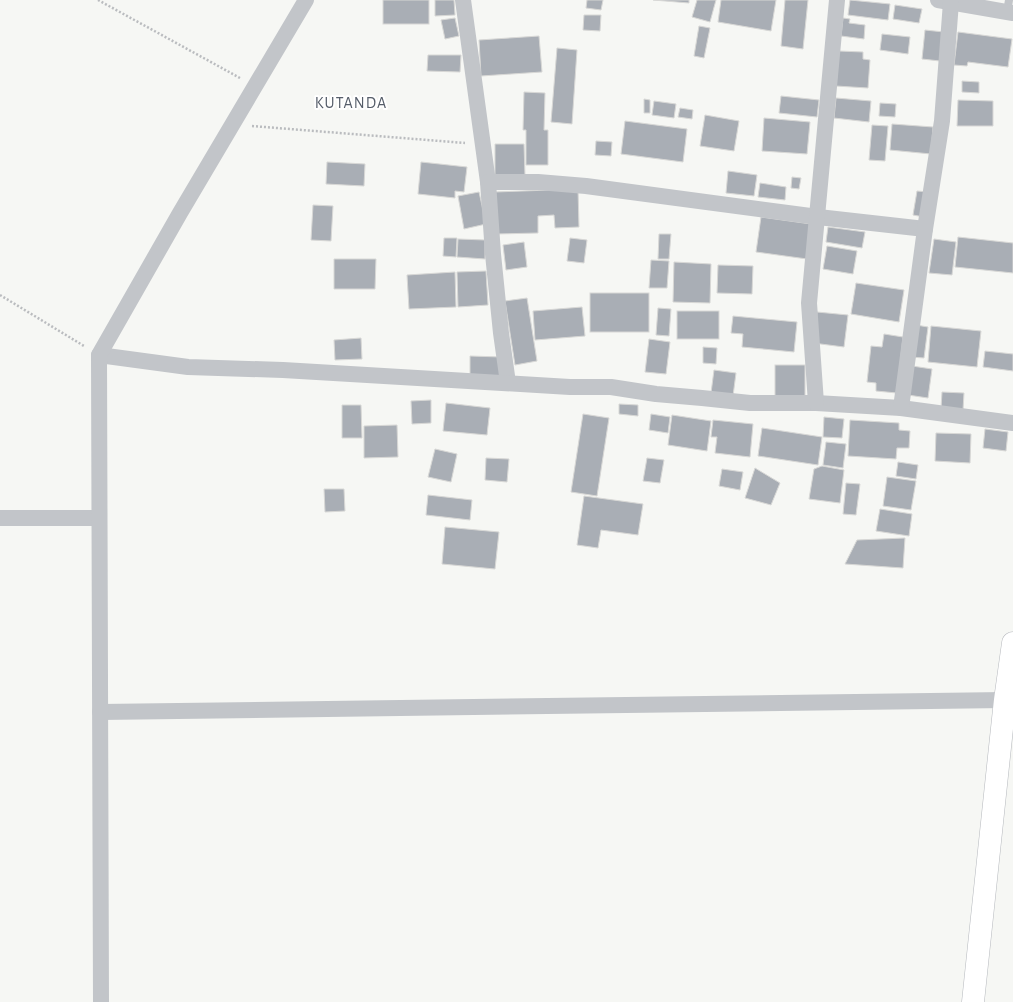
<svg xmlns="http://www.w3.org/2000/svg" width="1013" height="1002" viewBox="0 0 1013 1002" font-family="'Alegreya Sans',sans-serif">
	<style>
		.building { fill: #a9aeb5; stroke: #d8d8d6 }
		.lines { fill: none; stroke-linecap: round; stroke-linejoin: round }
		.secondary-casing { stroke: #b5b8bd; stroke-width: 23 }
		.path { stroke: #babcbf; stroke-width: 2.5; stroke-dasharray: 2 2; stroke-linecap: butt }
		.lane { stroke: #c2c5c9; stroke-width: 8 }
		.street { stroke: #c2c5c9; stroke-width: 16 }
		.secondary { stroke: #fff; stroke-width: 22 }
		.labels { text-anchor: middle; dominant-baseline: central; stroke-width: 4; stroke-linejoin: round; paint-order: stroke }
		.quarter-label { font-size: 16px; letter-spacing: 1px; fill: #555d69; stroke: #fff }
	</style>
	<rect width="100%" height="100%" fill="#f6f7f4"/>
	<g class="building">
		<rect x="383" y="0" width="46" height="24"/>
		<polygon points="435,0 454,0 455,15 435,16"/>
		<polygon points="587,0 603,0 601,10 586,8"/>
		<polygon points="653,0 689,0 689,3"/>
		<polygon points="697,0 716,0 710,22 692,17"/>
		<polygon points="721,0 776,0 771,31 718,22"/>
		<polygon points="785,0 808,0 803,49 781,46"/>
		<polygon points="850,0 890,4 888,20 848,15"/>
		<polygon points="895,5 922,9 919,23 893,19"/>
		<polygon points="584,15 601,15 600,31 583,30"/>
		<polygon points="455,18 459,36 445,39 441,20"/>
		<polygon points="843,18 850,19 849,23 865,25 864,39 841,36"/>
		<polygon points="699,26 710,28 704,58 694,56"/>
		<polygon points="925,30 944,32 940,61 922,59"/>
		<polygon points="958,32 1012,39 1008,67 968,62 967,66 954,65"/>
		<polygon points="882,34 910,37 908,54 880,50"/>
		<polygon points="539,36 542,72 481,76 479,40"/>
		<polygon points="557,48 577,50 572,124 551,122"/>
		<polygon points="839,51 863,52 863,59 870,60 868,88 836,86"/>
		<polygon points="428,55 461,55 460,72 427,71"/>
		<polygon points="962,81 979,82 979,93 962,92"/>
		<polygon points="524,92 545,93 544,130 548,130 548,165 526,165 526,130 523,130"/>
		<polygon points="781,96 819,100 817,117 779,113"/>
		<polygon points="836,98 871,101 869,122 834,118"/>
		<polygon points="644,99 650,100 650,113 644,113"/>
		<polygon points="958,100 993,101 993,126 957,126"/>
		<polygon points="654,101 676,104 674,118 652,115"/>
		<polygon points="880,103 896,104 895,117 879,116"/>
		<polygon points="680,108 693,110 692,119 678,117"/>
		<polygon points="705,115 739,121 734,151 700,146"/>
		<polygon points="764,118 810,122 807,154 762,151"/>
		<polygon points="625,121 687,129 683,162 621,154"/>
		<polygon points="892,124 933,127 931,154 890,150"/>
		<polygon points="872,125 888,126 885,161 869,160"/>
		<polygon points="596,141 612,142 611,156 595,155"/>
		<polygon points="495,144 524,144 525,176 495,177"/>
		<polygon points="327,162 365,164 364,186 326,184"/>
		<polygon points="421,162 467,167 464,192 455,191 455,198 418,194"/>
		<polygon points="728,171 757,175 754,196 726,193"/>
		<polygon points="792,177 801,178 799,189 791,188"/>
		<polygon points="760,183 786,187 785,200 758,197"/>
		<polygon points="578,189 579,227 555,228 554,215 538,216 538,233 496,234 495,192"/>
		<polygon points="917,191 928,192 924,217 913,215"/>
		<polygon points="479,192 486,224 464,229 458,196"/>
		<polygon points="313,205 333,206 331,241 311,240"/>
		<polygon points="761,217 811,224 807,259 756,252"/>
		<polygon points="828,227 865,232 862,248 826,242"/>
		<polygon points="659,234 671,234 669,259 658,259"/>
		<polygon points="958,237 1013,243 1013,273 955,267"/>
		<polygon points="444,238 457,238 456,257 443,256"/>
		<polygon points="570,238 587,240 584,263 567,261"/>
		<polygon points="458,239 485,240 485,259 457,257"/>
		<polygon points="934,239 956,242 952,275 929,273"/>
		<polygon points="524,242 527,267 506,270 503,245"/>
		<polygon points="827,246 857,251 853,274 823,269"/>
		<polygon points="334,259 376,259 375,289 334,289"/>
		<polygon points="651,260 669,261 667,288 649,288"/>
		<polygon points="674,262 711,264 710,303 673,302"/>
		<polygon points="718,265 753,266 752,294 717,293"/>
		<polygon points="486,271 488,305 458,307 457,272"/>
		<polygon points="455,272 456,307 409,309 407,275"/>
		<polygon points="856,283 904,290 899,322 851,314"/>
		<rect x="590" y="293" width="59" height="39"/>
		<polygon points="527,298 537,361 515,365 505,301"/>
		<polygon points="582,307 585,336 535,340 533,311"/>
		<polygon points="658,308 671,309 669,336 656,335"/>
		<rect x="677" y="311" width="42" height="28"/>
		<polygon points="817,312 848,315 844,347 813,343"/>
		<polygon points="733,316 797,322 794,352 742,347 743,334 731,333"/>
		<polygon points="916,325 928,327 924,358 911,357"/>
		<polygon points="931,326 981,331 977,367 928,362"/>
		<polygon points="884,334 903,337 897,393 876,391 876,383 867,382 871,346 882,347"/>
		<polygon points="361,338 362,359 335,360 334,340"/>
		<polygon points="649,339 670,342 666,374 645,372"/>
		<polygon points="703,347 717,348 716,364 703,363"/>
		<polygon points="985,351 1013,354 1013,371 983,367"/>
		<polygon points="470,356 501,357 501,377 470,376"/>
		<rect x="775" y="365" width="30" height="31"/>
		<polygon points="912,366 932,369 928,398 908,395"/>
		<polygon points="714,370 736,373 733,396 711,393"/>
		<polygon points="942,392 964,393 963,410 941,409"/>
		<polygon points="431,400 431,423 412,424 411,401"/>
		<polygon points="446,403 490,408 487,435 443,431"/>
		<polygon points="619,404 638,405 638,416 619,414"/>
		<polygon points="342,405 361,405 362,438 342,438"/>
		<polygon points="583,414 609,418 597,496 571,492"/>
		<polygon points="651,414 670,417 668,433 649,430"/>
		<polygon points="672,415 711,421 707,451 668,445"/>
		<polygon points="824,417 844,419 842,438 823,437"/>
		<polygon points="713,420 753,424 750,457 715,453 717,437 711,437"/>
		<polygon points="850,420 899,423 899,430 910,431 909,448 897,448 896,459 848,456"/>
		<polygon points="397,425 398,457 364,458 364,426"/>
		<polygon points="762,428 822,437 818,465 758,456"/>
		<polygon points="985,429 1008,432 1006,451 983,448"/>
		<polygon points="936,433 971,434 970,463 935,461"/>
		<polygon points="826,442 846,444 843,468 823,465"/>
		<polygon points="435,449 457,454 451,482 428,477"/>
		<polygon points="486,458 509,459 507,482 485,480"/>
		<polygon points="647,458 664,460 660,483 643,481"/>
		<polygon points="898,462 918,465 916,479 896,476"/>
		<polygon points="822,466 844,470 840,503 809,499 814,469"/>
		<polygon points="755,468 780,483 771,505 745,498"/>
		<polygon points="722,469 743,472 740,490 719,486"/>
		<polygon points="887,477 916,481 911,510 883,506"/>
		<polygon points="846,483 860,484 856,515 843,514"/>
		<polygon points="324,489 344,489 345,511 325,512"/>
		<polygon points="428,495 472,500 470,520 426,515"/>
		<polygon points="584,496 643,504 638,535 601,530 598,548 577,545"/>
		<polygon points="880,509 912,514 909,536 876,531"/>
		<polygon points="445,527 499,532 495,569 442,564"/>
		<polygon points="905,538 903,568 845,564 857,540"/>
	</g>
	<g class="lines">
		<g class="secondary-casing">
			<polyline id="secondary" points="973,1002 1005,700 1013,643"/>
		</g>
		<g class="path">
			<polyline points="98,0 240,78"/>
			<polyline points="252,126 465,143"/>
			<polyline points="0,295 84,346"/>
		</g>
		<polyline class="lane" points="1007,12 1009,0"/>
		<g class="street">
			<polyline points="463,0 488,182 493,254 501,333 508,383"/>
			<polyline points="938,0 1013,13"/>
			<polyline points="488,182 538,182 586,186 818,217 925,229"/>
			<polyline points="99,355 188,367 283,370 570,387 611,387 656,394 702,398 750,403 816,403 901,408 1013,423"/>
			<polyline points="816,403 809,303 837,0"/>
			<polyline points="901,408 925,229 942,121 951,2"/>
			<polyline points="0,518 98,518"/>
			<polyline points="100,712 1005,700"/>
			<polyline points="101,1002 99,355 180,213 306,0"/>
		</g>
		<use href="#secondary" class="secondary"/>
	</g>
	<g class="labels">
		<g class="quarter-label">
			<text x="351" y="103">KUTANDA</text>
		</g>
	</g>
</svg>
